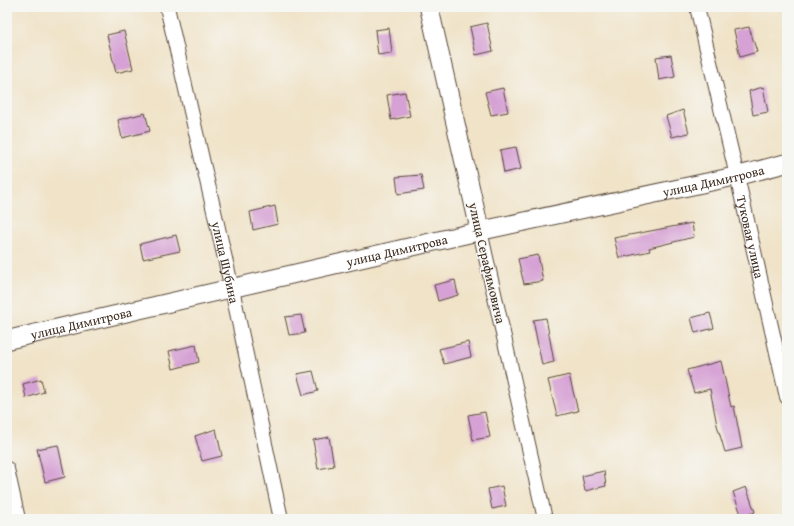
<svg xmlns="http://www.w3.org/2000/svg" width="794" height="526" viewBox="0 0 794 526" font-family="'Gentium Book Plus',serif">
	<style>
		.building { fill: #d6a1d4 }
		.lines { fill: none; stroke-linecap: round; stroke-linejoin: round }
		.minor-casing { stroke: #564638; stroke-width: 16 }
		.tertiary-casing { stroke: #564638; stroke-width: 20 }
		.minor { stroke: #fff; stroke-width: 14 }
		.tertiary { stroke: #fff; stroke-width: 18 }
		.labels { text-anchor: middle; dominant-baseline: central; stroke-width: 3; stroke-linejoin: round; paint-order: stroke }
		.street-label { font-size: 13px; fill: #3b2a1e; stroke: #f6f6f2 }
	</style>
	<rect width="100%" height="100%" fill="#f6f6f2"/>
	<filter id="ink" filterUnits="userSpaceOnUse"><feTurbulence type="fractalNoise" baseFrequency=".025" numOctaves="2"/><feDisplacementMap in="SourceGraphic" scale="8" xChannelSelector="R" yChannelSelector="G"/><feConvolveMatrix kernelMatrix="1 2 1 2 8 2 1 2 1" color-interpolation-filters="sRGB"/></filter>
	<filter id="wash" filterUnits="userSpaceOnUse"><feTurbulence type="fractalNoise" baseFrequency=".012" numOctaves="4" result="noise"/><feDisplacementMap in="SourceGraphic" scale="16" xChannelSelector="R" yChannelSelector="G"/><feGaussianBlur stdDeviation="0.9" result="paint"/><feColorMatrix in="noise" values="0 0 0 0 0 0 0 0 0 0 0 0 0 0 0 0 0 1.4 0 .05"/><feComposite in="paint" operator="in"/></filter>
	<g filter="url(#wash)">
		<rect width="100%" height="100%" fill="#f0e3c8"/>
		<g id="blocks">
			<g class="building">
				<polygon points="487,23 493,51 476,55 470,27"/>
				<polygon points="749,27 757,52 740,57 734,30"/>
				<polygon points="389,28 392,53 378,55 375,30"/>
				<polygon points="124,31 133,69 116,73 107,35"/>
				<polygon points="671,55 675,77 659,80 656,57"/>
				<polygon points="763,87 768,112 753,115 749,91"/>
				<polygon points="503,88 508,112 491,115 485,92"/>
				<polygon points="405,92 410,116 391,120 387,95"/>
				<polygon points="683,110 689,133 672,137 666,116"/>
				<polygon points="145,113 150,131 122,138 118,120"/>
				<polygon points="516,147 521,169 504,173 500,150"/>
				<polygon points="421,175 424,190 398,194 396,177"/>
				<polygon points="275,206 278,224 253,230 250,212"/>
				<polygon points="692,223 694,237 649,248 650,251 619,258 614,238"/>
				<polygon points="176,235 180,251 143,259 140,244"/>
				<polygon points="538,255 543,281 524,284 518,259"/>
				<polygon points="455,280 458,295 438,301 434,285"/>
				<polygon points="710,313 714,328 695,333 691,318"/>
				<polygon points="301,315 305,333 289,335 285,317"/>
				<polygon points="546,318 554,362 542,365 533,320"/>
				<polygon points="468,342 471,357 444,364 439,349"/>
				<polygon points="196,345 199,362 173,369 169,351"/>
				<polygon points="721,361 731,407 734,406 742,448 725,452 717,425 710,389 694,393 687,370"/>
				<polygon points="313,371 318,391 303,395 297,374"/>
				<polygon points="569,375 578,411 557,416 548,380"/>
				<polygon points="41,379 44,392 26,398 23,384"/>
				<polygon points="485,412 490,437 473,440 468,415"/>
				<polygon points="216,429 222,456 202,461 195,436"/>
				<polygon points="329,437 334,466 318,469 313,440"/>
				<polygon points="58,445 65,477 45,482 37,449"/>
				<polygon points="604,471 606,486 585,491 582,476"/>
				<polygon points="502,486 506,506 492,509 488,489"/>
				<polygon points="746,487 755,512 742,517 733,492"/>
			</g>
		</g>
	</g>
	<g filter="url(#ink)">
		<use href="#blocks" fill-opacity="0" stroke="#564638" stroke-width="1"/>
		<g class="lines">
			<g class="minor-casing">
				<g id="minor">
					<path id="s1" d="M167 7 232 289 281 519"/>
					<path id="s2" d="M697 7 737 176 787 397"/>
					<polyline points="480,231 545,519"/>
					<polyline points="7,469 18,519"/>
				</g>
			</g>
			<g class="tertiary-casing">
				<g id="tertiary">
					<polyline points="429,7 480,231"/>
					<path id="s3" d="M7 340 480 231 737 176 787 163"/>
				</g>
			</g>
			<use href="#minor" class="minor"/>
			<use href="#tertiary" class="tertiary"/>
		</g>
	</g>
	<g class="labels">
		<g class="street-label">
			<text stroke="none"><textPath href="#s3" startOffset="724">улица Димитрова</textPath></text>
			<text stroke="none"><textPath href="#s2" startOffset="236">Туковая улица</textPath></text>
			<text stroke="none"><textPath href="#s3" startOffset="400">улица Димитрова</textPath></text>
			<text stroke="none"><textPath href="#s1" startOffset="262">улица Шубина</textPath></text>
			<text transform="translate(487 263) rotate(77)">улица Серафимовича</text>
			<text stroke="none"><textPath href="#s3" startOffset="76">улица Димитрова</textPath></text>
		</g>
	</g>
	<rect width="794" height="526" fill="none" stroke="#f6f6f2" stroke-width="24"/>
</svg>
